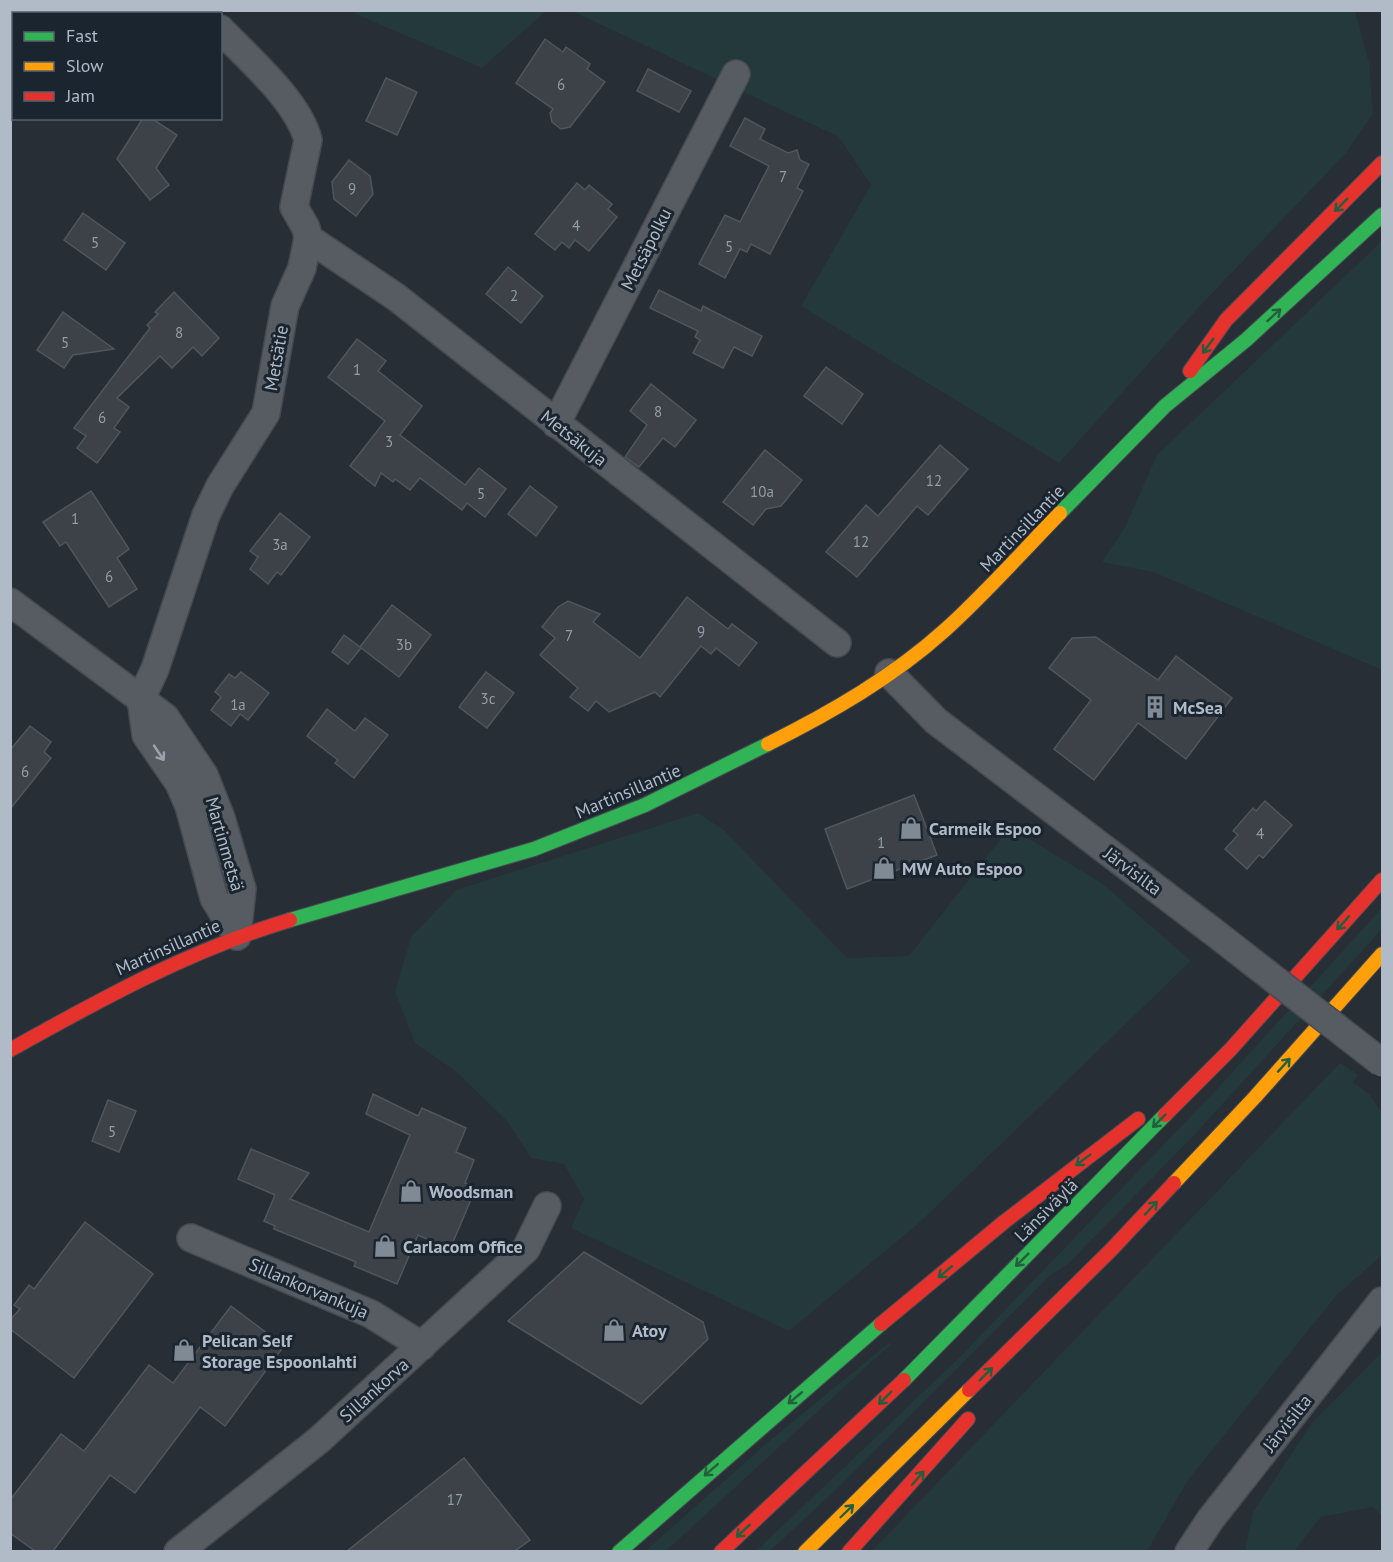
<svg xmlns="http://www.w3.org/2000/svg" width="1393" height="1562" viewBox="0 0 1393 1562" font-family="'PT Sans',sans-serif">
	<style>
		.green { fill: #24393b }
		.building { fill: #3c4248; stroke: #4f565d; stroke-width: 1.5 }
		.lines { fill: none; stroke-linecap: round; stroke-linejoin: round }
		.street-casing { stroke: #454a50; stroke-width: 30 }
		.fast-casing { stroke: #444b52; stroke-width: 16 }
		.slow-casing { stroke: #444b52; stroke-width: 16 }
		.jam-casing { stroke: #444b52; stroke-width: 16 }
		.street { stroke: #575c63; stroke-width: 27 }
		.fast { stroke: #30b455; stroke-width: 14 }
		.slow { stroke: #ff9f0a; stroke-width: 14 }
		.jam { stroke: #e5322d; stroke-width: 14 }
		.street-bridge-casing { stroke: #454a50; stroke-width: 30; stroke-linecap: butt }
		.street-bridge { stroke: #575c63; stroke-width: 27 }
		.oneway { stroke: #235e3f }
		.oneway2 { stroke: #9aa3ae }
		.labels { text-anchor: middle; dominant-baseline: central; stroke-width: 6; stroke-linejoin: round; paint-order: stroke }
		.number-label { font-size: 15px; fill: #939da7 }
		.street-label { font-size: 18px; fill: #b0bbc7; stroke: #1b2530 }
		.poi-label { font-size: 18px; font-weight: bold; fill: #b0bbc7; stroke: #1b2530; text-anchor: start }
	</style>
	<rect width="100%" height="100%" fill="#272e35"/>
	<g class="green">
		<polygon points="356,10 546,10 546,11 482,68 355,14"/>
		<polygon points="572,11 1355,11 1369,63 1373,114 1345,154 1200,306 1059,463 801,306 871,185 839,137"/>
		<polygon points="1382,241 1382,670 1153,572 1102,562 1125,527 1157,455"/>
		<polygon points="698,813 724,830 847,958 909,956 1010,827 1103,884 1191,961 919,1223 789,1331 571,1228 584,1199 564,1164 531,1158 507,1121 454,1070 415,1043 395,992 411,937 456,890"/>
		<polygon points="1382,908 1382,929 1198,1131 1068,1264 1049,1276 841,1485 770,1551 755,1552 960,1357 1216,1090"/>
		<polygon points="1340,1063 1358,1075 1353,1082 1369,1094 1382,1113 1382,1255 1336,1296 1188,1480 1147,1551 871,1552"/>
		<polygon points="890,1342 890,1345 666,1551 644,1552 768,1442"/>
		<polygon points="1382,1352 1382,1516 1373,1507 1321,1517 1294,1551 1245,1551 1253,1512 1311,1424"/>
	</g>
	<g class="building">
		<polygon points="545,39 563,52 566,47 590,64 587,69 605,82 570,127 561,129 552,122 550,113 553,109 516,83"/>
		<polygon points="648,69 691,91 679,112 637,91"/>
		<polygon points="386,78 417,92 397,135 366,121"/>
		<polygon points="143,118 151,118 177,135 156,168 169,185 150,200 117,159"/>
		<polygon points="745,118 765,129 760,139 788,153 797,150 800,160 809,164 797,188 803,191 770,254 751,244 747,252 740,249 725,278 699,264 725,215 740,222 769,166 730,146"/>
		<polygon points="349,160 370,176 373,194 356,216 334,199 332,182"/>
		<polygon points="577,183 585,190 589,185 612,204 608,209 617,217 589,251 575,240 569,248 562,242 555,250 535,234"/>
		<polygon points="83,213 125,243 106,270 64,240"/>
		<polygon points="508,267 543,296 521,323 486,294"/>
		<polygon points="659,290 701,311 703,306 762,336 752,356 734,347 723,368 693,353 700,340 695,337 698,331 650,308"/>
		<polygon points="174,292 219,338 202,356 193,347 172,368 160,356 117,398 129,407 114,428 120,432 97,463 77,448 86,436 74,428 150,328 147,325 158,314 155,312"/>
		<polygon points="63,312 114,349 73,355 64,368 37,350"/>
		<polygon points="357,339 386,361 378,371 422,406 400,435 465,485 479,468 506,489 485,517 467,503 462,510 420,478 410,490 395,479 393,482 381,473 375,486 350,466 385,421 328,377"/>
		<polygon points="826,367 863,394 842,424 804,396"/>
		<polygon points="651,384 696,420 675,447 663,438 639,467 625,457 647,425 630,411"/>
		<polygon points="940,445 968,469 928,515 917,506 857,577 826,552 866,505 878,516"/>
		<polygon points="765,450 802,480 781,506 766,509 753,525 723,502"/>
		<polygon points="530,486 557,507 536,536 508,514"/>
		<polygon points="91,491 129,549 117,558 137,589 109,607 66,542 60,546 43,522"/>
		<polygon points="280,513 310,537 281,575 277,572 268,584 250,569 258,557 250,551"/>
		<polygon points="687,597 728,629 732,624 757,643 739,666 716,648 711,654 701,646 660,697 655,692 609,712 596,701 588,711 570,697 578,688 540,655 555,638 542,627 558,607 568,601 600,614 593,622 640,658"/>
		<polygon points="392,605 431,635 399,677 361,648 348,664 332,652 344,635 360,647"/>
		<polygon points="1096,637 1158,680 1176,656 1232,698 1186,759 1138,723 1094,780 1054,749 1091,700 1049,668 1072,638"/>
		<polygon points="241,672 269,693 248,720 240,714 231,726 211,710 221,697 215,692 229,674 235,678"/>
		<polygon points="486,672 514,693 487,728 459,707"/>
		<polygon points="327,709 355,731 365,718 388,735 354,778 335,763 338,760 307,736"/>
		<polygon points="30,726 51,742 44,752 51,758 10,809 10,750"/>
		<polygon points="914,795 937,855 847,889 825,829"/>
		<polygon points="1265,801 1292,825 1263,858 1259,855 1247,869 1225,849 1238,835 1233,831 1253,808 1256,811"/>
		<polygon points="373,1094 418,1116 422,1108 466,1128 456,1152 474,1160 465,1183 476,1188 450,1249 418,1235 397,1284 354,1266 356,1262 274,1229 275,1226 264,1221 275,1195 238,1179 251,1149 309,1173 290,1199 369,1232 410,1135 366,1114"/>
		<polygon points="108,1100 136,1111 119,1152 92,1141"/>
		<polygon points="85,1222 153,1274 74,1378 10,1329 10,1320 20,1309 14,1305 29,1285 34,1289"/>
		<polygon points="584,1252 703,1322 708,1339 641,1404 508,1321"/>
		<polygon points="231,1306 284,1346 225,1426 200,1407 135,1493 110,1475 53,1551 35,1551 10,1533 10,1500 61,1434 84,1451 149,1365 173,1383"/>
		<polygon points="464,1458 530,1540 515,1551 347,1551"/>
	</g>
	<g class="lines">
		<g class="street-casing">
			<g id="street">
				<polyline points="203,10 206,14"/>
				<polyline points="308,238 396,297 837,643"/>
				<polyline points="556,424 736,74"/>
				<polyline points="10,602 165,717 204,775 221,818 242,889 237,936"/>
				<polyline points="889,673 936,721 1211,930"/>
				<path d="M141 699 155 669 206 515 220 486 266 413 285 306 302 268 308 238 306 228 294 207 308 140C298 101 248 58 220 29"/>
				<polyline points="141,699 146,735 179,783 189,806 214,898 237,936"/>
				<polyline points="191,1238 371,1314 422,1346"/>
				<polyline points="178,1552 319,1440 526,1249 547,1206"/>
				<polyline points="1189,1552 1210,1520 1382,1301"/>
			</g>
		</g>
		<g class="fast-casing">
			<g id="fast">
				<polyline points="1060,513 1165,406 1246,340 1382,215"/>
				<polyline points="290,920 534,849 645,805 768,744"/>
				<polyline points="904,1380 1165,1115"/>
				<polyline points="619,1552 881,1324"/>
			</g>
		</g>
		<g class="slow-casing">
			<g id="slow">
				<path d="M768 744C830 713 893 677 945 630 985 594 1022 552 1060 513"/>
				<polyline points="1174,1183 1255,1097 1382,954"/>
				<polyline points="805,1552 969,1390"/>
			</g>
		</g>
		<g class="jam-casing">
			<g id="jam">
				<polyline points="1190,371 1226,320 1382,163"/>
				<path d="M10 1050C101 999 190 950 290 920"/>
				<polyline points="1165,1115 1230,1050 1382,880"/>
				<polyline points="881,1324 1004,1222 1138,1119"/>
				<polyline points="969,1390 1111,1250 1174,1183"/>
				<polyline points="721,1552 904,1380"/>
				<polyline points="849,1552 968,1419"/>
			</g>
		</g>
		<use href="#street" class="street"/>
		<use href="#fast" class="fast"/>
		<use href="#slow" class="slow"/>
		<use href="#jam" class="jam"/>
		<g class="street-bridge-casing">
			<polyline id="street-bridge" points="1211,930 1382,1063"/>
		</g>
		<use href="#street-bridge" class="street-bridge"/>
	</g>
	<defs><path id="oneway-shaft" d="M-6 0H5M1.5-3L5.5 0L1.5 3" fill="none" stroke-width="1.6" stroke-linecap="round" stroke-linejoin="round" transform="scale(1.5)"/></defs>
	<g class="oneway">
		<use href="#oneway-shaft" transform="translate(1341 205) rotate(135)"/>
		<use href="#oneway-shaft" transform="translate(1274 315) rotate(-42)"/>
		<use href="#oneway-shaft" transform="translate(1208 346) rotate(126)"/>
		<use href="#oneway-shaft" transform="translate(1343 923) rotate(132)"/>
		<use href="#oneway-shaft" transform="translate(1284 1065) rotate(-48)"/>
		<use href="#oneway-shaft" transform="translate(1159 1121) rotate(135)"/>
		<use href="#oneway-shaft" transform="translate(1083 1160) rotate(143)"/>
		<use href="#oneway-shaft" transform="translate(1151 1208) rotate(-47)"/>
		<use href="#oneway-shaft" transform="translate(1022 1260) rotate(135)"/>
		<use href="#oneway-shaft" transform="translate(945 1272) rotate(140)"/>
		<use href="#oneway-shaft" transform="translate(986 1374) rotate(-45)"/>
		<use href="#oneway-shaft" transform="translate(795 1398) rotate(140)"/>
		<use href="#oneway-shaft" transform="translate(885 1398) rotate(135)"/>
		<use href="#oneway-shaft" transform="translate(711 1470) rotate(139)"/>
		<use href="#oneway-shaft" transform="translate(918 1478) rotate(-49)"/>
		<use href="#oneway-shaft" transform="translate(847 1511) rotate(-44)"/>
		<use href="#oneway-shaft" transform="translate(743 1531) rotate(137)"/>
	</g>
	<use class="oneway2" href="#oneway-shaft" transform="translate(159 753) rotate(56)"/>
	<defs>
		<g id="building-bare" transform="scale(1.8)"><path d="M-4-6H4V6H1V3H-1V6H-4ZM-2.5-4.3h1.7v1.8h-1.7ZM.8-4.3h1.7v1.8H.8ZM-2.5-1h1.7V.8h-1.7ZM.8-1h1.7V.8H.8Z" fill="#808a94" stroke="#1b2530" stroke-width="2.5" paint-order="stroke"/></g>
		<g id="shop-bare" transform="scale(1.8)"><path d="M-5-2.5h2.3a2.7 3.5 0 0 1 5.4 0H5L5.5 6h-11ZM-1.5-2.5h3a1.5 2.3 0 0 0-3 0Z" fill="#808a94" stroke="#1b2530" stroke-width="2.5" paint-order="stroke"/></g>
	</defs>
	<g fill-rule="evenodd">
		<use href="#building-bare" x="1155" y="707"/>
		<use href="#shop-bare" x="911" y="828"/>
		<use href="#shop-bare" x="884" y="868"/>
		<use href="#shop-bare" x="411" y="1191"/>
		<use href="#shop-bare" x="385" y="1246"/>
		<use href="#shop-bare" x="614" y="1330"/>
		<use href="#shop-bare" x="184" y="1350"/>
	</g>
	<g class="labels">
		<g class="number-label">
			<text x="561" y="84">6</text>
			<text x="783" y="176">7</text>
			<text x="352" y="188">9</text>
			<text x="576" y="225">4</text>
			<text x="95" y="242">5</text>
			<text x="729" y="246">5</text>
			<text x="514" y="295">2</text>
			<text x="179" y="332">8</text>
			<text x="65" y="342">5</text>
			<text x="357" y="369">1</text>
			<text x="658" y="411">8</text>
			<text x="102" y="417">6</text>
			<text x="389" y="441">3</text>
			<text x="934" y="480">12</text>
			<text x="762" y="491">10a</text>
			<text x="481" y="493">5</text>
			<text x="75" y="518">1</text>
			<text x="861" y="541">12</text>
			<text x="280" y="544">3a</text>
			<text x="109" y="576">6</text>
			<text x="701" y="631">9</text>
			<text x="569" y="635">7</text>
			<text x="404" y="644">3b</text>
			<text x="488" y="698">3c</text>
			<text x="238" y="704">1a</text>
			<text x="25" y="771">6</text>
			<text x="1260" y="833">4</text>
			<text x="881" y="842">1</text>
			<text x="112" y="1131">5</text>
			<text x="455" y="1499">17</text>
		</g>
		<g class="street-label">
			<text transform="translate(646 249) rotate(-63)">Metsäpolku</text>
			<text transform="translate(276 358) rotate(-80)">Metsätie</text>
			<text transform="translate(574 438) rotate(38)">Metsäkuja</text>
			<text transform="translate(1022 528) rotate(-46)">Martinsillantie</text>
			<text transform="translate(628 791) rotate(-23)">Martinsillantie</text>
			<text transform="translate(225 844) rotate(74)">Martinmetsä</text>
			<text transform="translate(1133 871) rotate(37)">Järvisilta</text>
			<text transform="translate(168 947) rotate(-24)">Martinsillantie</text>
			<text transform="translate(1046 1210) rotate(-45)">Länsiväylä</text>
			<text transform="translate(309 1288) rotate(23)">Sillankorvankuja</text>
			<text transform="translate(374 1390) rotate(-42)">Sillankorva</text>
			<text transform="translate(1287 1423) rotate(-52)">Järvisilta</text>
		</g>
		<g class="poi-label">
			<text x="1173" y="707">McSea</text>
			<text x="929" y="828">Carmeik Espoo</text>
			<text x="902" y="868">MW Auto Espoo</text>
			<text x="429" y="1191">Woodsman</text>
			<text x="403" y="1246">Carlacom Office</text>
			<text x="632" y="1330">Atoy</text>
			<text x="202" y="1340">Pelican Self<tspan x="202" dy="21">Storage Espoonlahti</tspan></text>
		</g>
	</g>
	<rect width="1393" height="1562" fill="none" stroke="#b0bbc7" stroke-width="24"/>
	<rect x="12" y="12" width="210" height="108" fill="#1b2530" stroke="#57616c" stroke-width="1.5"/>
	<rect x="24" y="32" width="30" height="9" fill="#30b455" stroke="#57616c" stroke-width="1.5"/>
	<text x="66" y="42" font-size="18" fill="#b0bbc7">Fast</text>
	<rect x="24" y="62" width="30" height="9" fill="#ff9f0a" stroke="#57616c" stroke-width="1.5"/>
	<text x="66" y="72" font-size="18" fill="#b0bbc7">Slow</text>
	<rect x="24" y="92" width="30" height="9" fill="#e5322d" stroke="#57616c" stroke-width="1.5"/>
	<text x="66" y="102" font-size="18" fill="#b0bbc7">Jam</text>
</svg>
